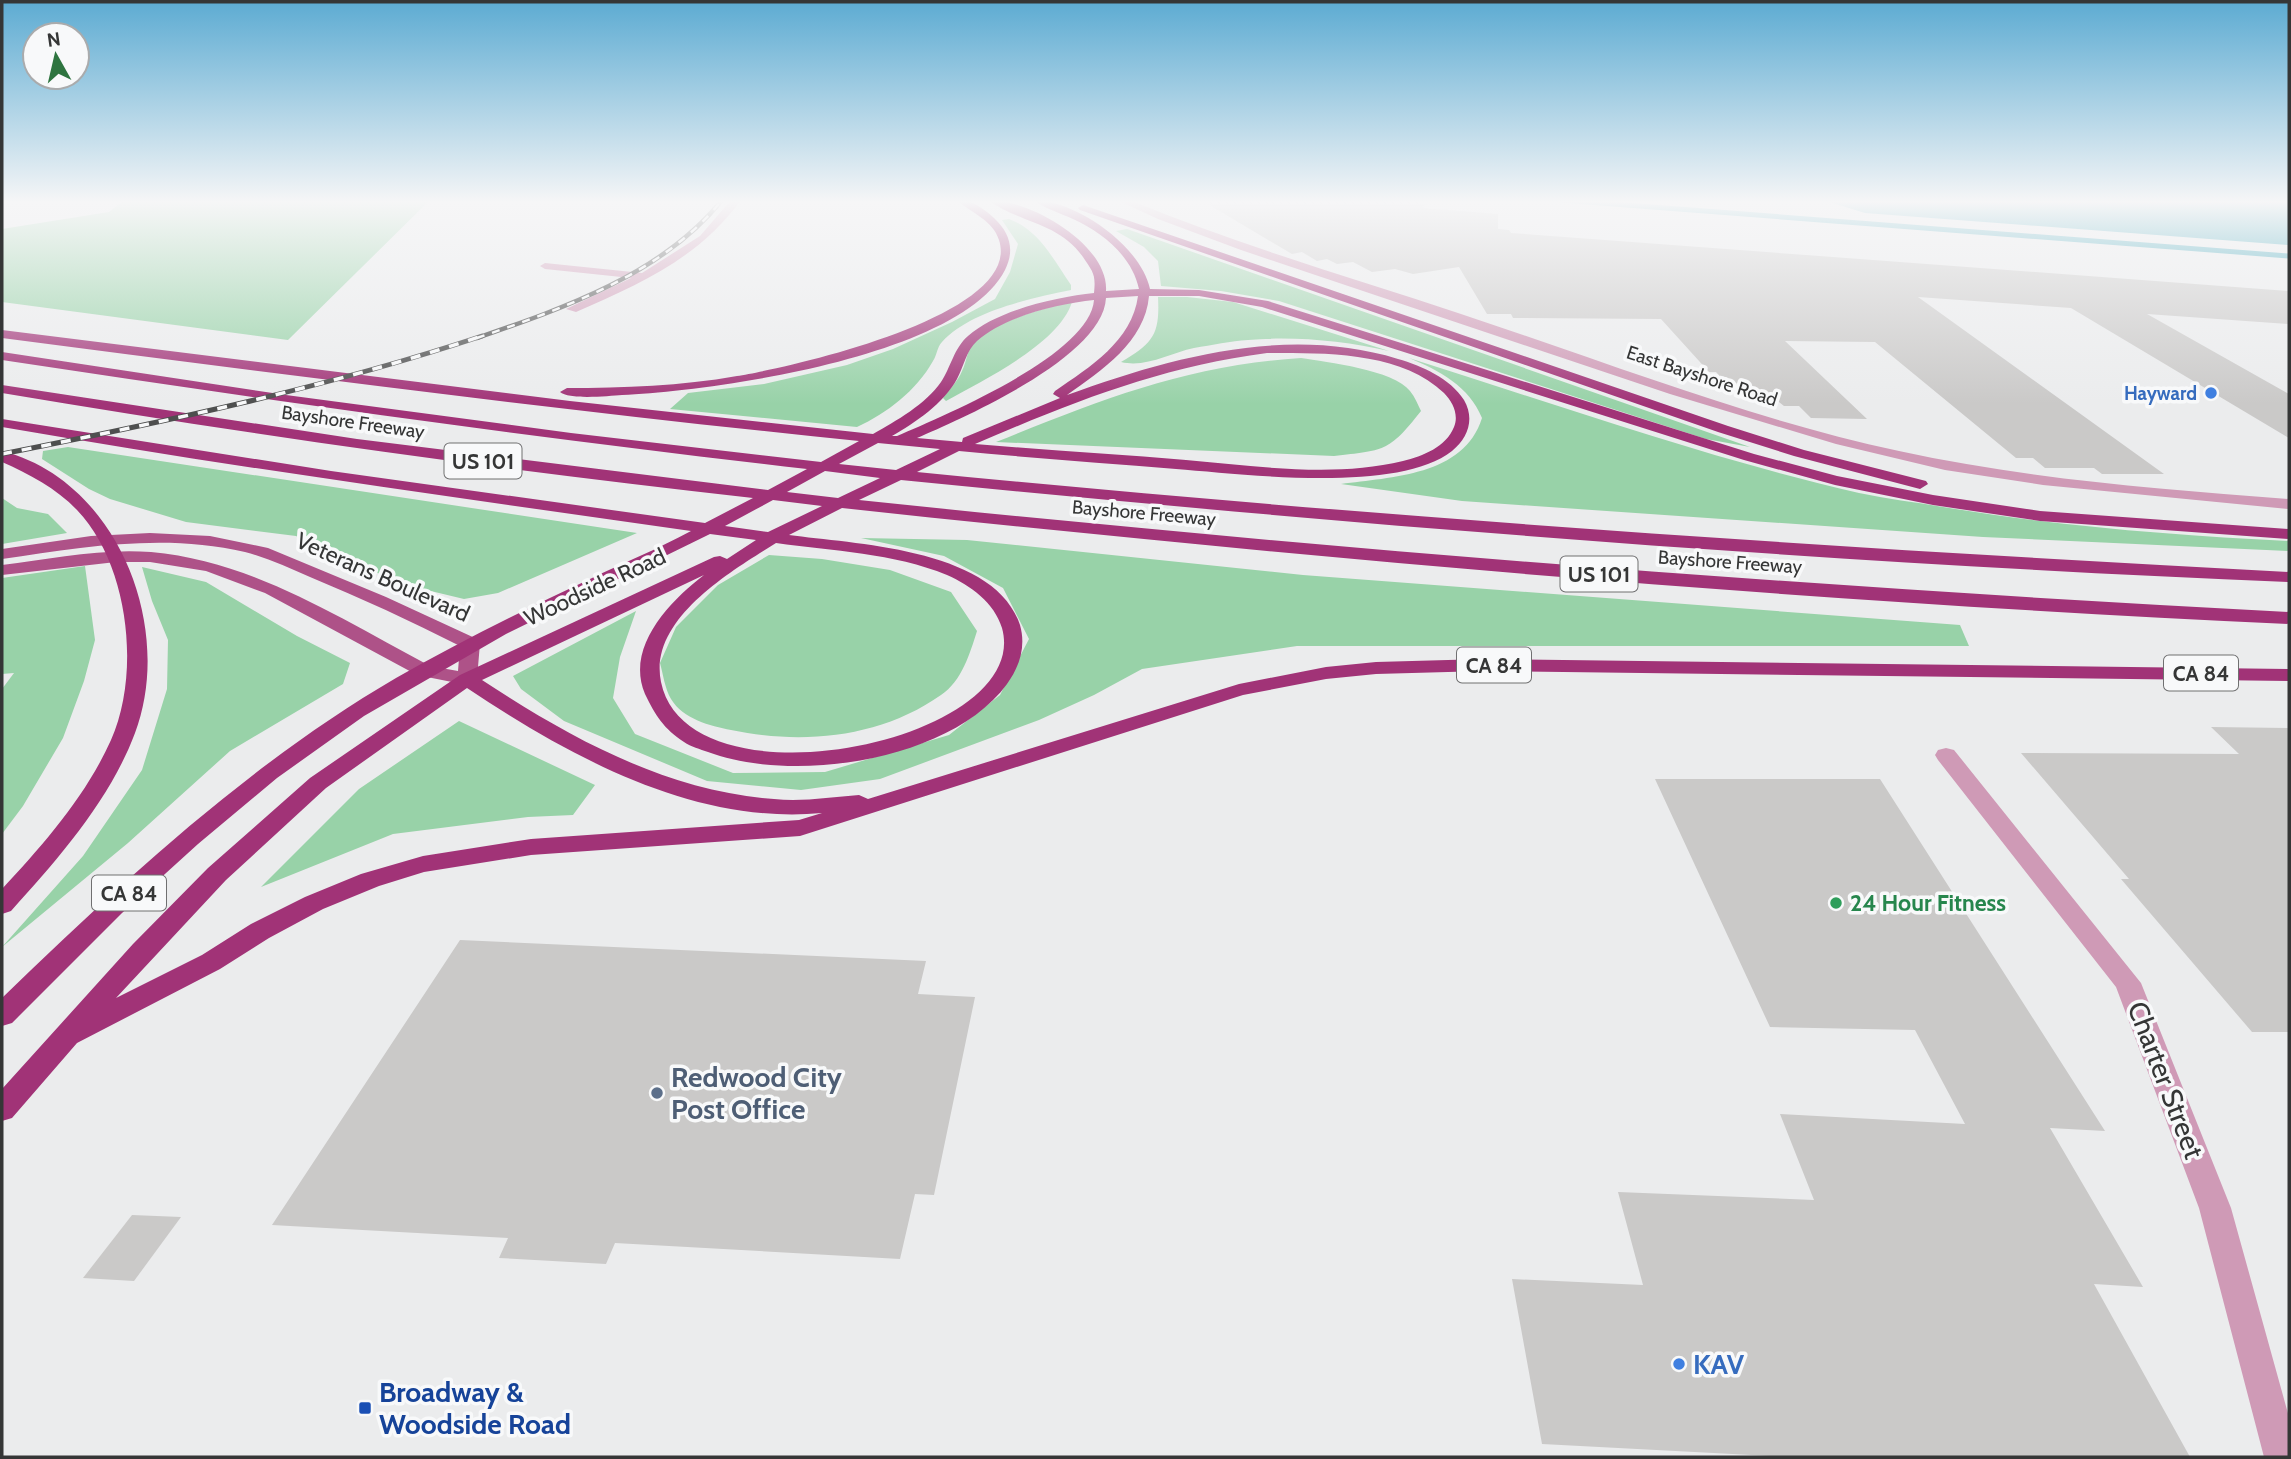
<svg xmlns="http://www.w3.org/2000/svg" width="2291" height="1459" viewBox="0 0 2291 1459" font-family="Cabin,sans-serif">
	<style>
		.green { fill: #98d2a8 }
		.water { fill: #2b9db2 }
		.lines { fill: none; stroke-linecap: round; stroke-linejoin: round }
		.stream { stroke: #2b9db2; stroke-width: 5 }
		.building { fill: #cac9c8 }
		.minor { fill: #cf9ab6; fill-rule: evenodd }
		.major { fill: #ae5288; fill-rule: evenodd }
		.highway { fill: #a13377; fill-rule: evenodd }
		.rail-far1-casing { stroke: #4e4f4f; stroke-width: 4.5 }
		.rail-casing { stroke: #4e4f4f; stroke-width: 5 }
		.rail-far1 { stroke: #f8f9fa; stroke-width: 2.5; stroke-dasharray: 8; stroke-linecap: butt }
		.rail { stroke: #f8f9fa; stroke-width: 3.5; stroke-dasharray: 10; stroke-linecap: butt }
		.shop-dot { fill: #3f7fe0; stroke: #f8f9fa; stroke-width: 2.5 }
		.leisure-dot { fill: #2e9e5b; stroke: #f8f9fa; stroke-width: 2.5 }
		.service-dot { fill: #5c6f8a; stroke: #f8f9fa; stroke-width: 2.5 }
		.transit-dot { fill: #1a4fb4; stroke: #f8f9fa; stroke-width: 2.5 }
		.labels { text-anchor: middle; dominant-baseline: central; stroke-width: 7; stroke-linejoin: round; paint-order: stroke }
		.far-street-label { font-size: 19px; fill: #353636; stroke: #f8f9fa }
		.far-shop-label { font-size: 19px; font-weight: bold; fill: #366cbe; stroke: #f8f9fa; text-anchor: end }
		.shield { fill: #f8f9fa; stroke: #707071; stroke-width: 2 }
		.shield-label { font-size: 21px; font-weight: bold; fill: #353636 }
		.street-label { font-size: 23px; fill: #353636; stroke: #f8f9fa }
		.leisure-label { font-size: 23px; font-weight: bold; fill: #27864d; stroke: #f8f9fa; text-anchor: start }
		.near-service-label { font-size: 28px; font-weight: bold; fill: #4e5e75; stroke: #f8f9fa; text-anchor: start }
		.near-street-label { font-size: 28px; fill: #353636; stroke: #f8f9fa }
		.near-shop-label { font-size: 28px; font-weight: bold; fill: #366cbe; stroke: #f8f9fa; text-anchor: start }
		.near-transit-label { font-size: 28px; font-weight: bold; fill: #164399; stroke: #f8f9fa; text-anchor: start }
	</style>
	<rect width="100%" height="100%" fill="#ebeced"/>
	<g class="green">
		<polygon points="124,200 430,200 288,340 2,302 2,229 109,212"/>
		<path d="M1009 219C1039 230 1053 259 1071 285V290C1032 298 970 311 942 342 937 347 937 355 933 361 916 391 887 413 857 427L670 409 688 393 764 384 847 365 893 349 952 322 995 299 1010 272 1018 244 1002 220Z"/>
		<polygon points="1127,229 1750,447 1706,439 1279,301 1221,291 1161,286 1158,261 1144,247 1116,231"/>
		<path d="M1158 297H1187L1233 302 1389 351C1344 341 1295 336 1248 340 1231 341 1212 345 1194 348 1170 353 1146 368 1121 362 1153 343 1160 335 1158 297Z"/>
		<path d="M1072 302C1059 344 983 380 946 401L943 398C949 390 958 381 962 371 967 361 967 349 975 341 996 321 1044 308 1072 302Z"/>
		<path d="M1301 358C1327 362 1394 370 1410 391 1415 397 1418 405 1421 411 1388 453 1384 450 1334 456L996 442C1100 400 1187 365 1301 358Z"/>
		<path d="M1409 358C1558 405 1707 458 1859 493 1887 499 1915 502 1943 507 2057 526 2173 535 2289 541V551L1983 537 1462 501 1341 484C1391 477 1464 476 1482 418 1469 386 1440 371 1409 358Z"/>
		<polygon points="68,447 637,533 498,593 464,599 414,587 341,559 296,536 186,522 110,499 89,489 42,459 43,451"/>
		<polygon points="2,498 17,508 48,514 67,533 2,544"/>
		<polygon points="861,538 967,540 1303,575 1960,625 1969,646 1297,646 1142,669 1094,695 1039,720 880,779 801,790 707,781 564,721 521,689 513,676 636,611 620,657 613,698 635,734 733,773 825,772 949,735 1000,695 1029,639 1003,588 944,556"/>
		<path d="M769 555 822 559 890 570 951 592 977 631C970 653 962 681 941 695 880 738 802 745 731 730 710 726 683 719 671 699 665 689 663 674 660 663L676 627 718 585Z"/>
		<polygon points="85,566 95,640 84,681 63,738 23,806 2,834 2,689 14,673 2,674 2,578"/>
		<polygon points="142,567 206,582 297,636 350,663 343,684 230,751 128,843 2,947 83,856 142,770 167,689 168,640 152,601"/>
		<polygon points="459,721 595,785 573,815 528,817 393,834 261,887 359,789"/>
	</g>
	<polygon class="water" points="1823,200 2289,200 2289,245 1865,213"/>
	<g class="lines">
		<polyline class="stream" points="1561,200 2289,256"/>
	</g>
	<g class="building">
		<polygon points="1201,200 1387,200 1425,203 1423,208 1498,214 1498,229 1509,230 1511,233 2289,291 2289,324 2147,314 2289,394 2289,438 2071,308 1918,297 2164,474 2102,474 2094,468 2045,468 2033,458 2016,458 1875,342 1785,341 1867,419 1811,418 1799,406 1784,406 1769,394 1751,394 1736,383 1726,383 1716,372 1709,372 1661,319 1513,318 1511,314 1487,314 1459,267 1413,274 1395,269 1372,272 1353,262 1337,264 1327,259 1317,261 1302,252 1292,254"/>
		<polygon points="2211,727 2289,728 2289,1032 2252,1032 2121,879 2129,879 2021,753 2239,754"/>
		<polygon points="1655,779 1880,779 2105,1131 2050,1128 2143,1287 2094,1284 2190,1457 1788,1457 1542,1444 1512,1279 1643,1285 1618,1192 1814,1200 1780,1114 1965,1124 1915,1030 1770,1027"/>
		<polygon points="460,940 926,961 918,994 975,997 934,1195 915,1194 900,1259 615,1243 606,1264 499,1258 508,1238 272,1225"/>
		<polygon points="132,1215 181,1217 134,1281 83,1278"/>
	</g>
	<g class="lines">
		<g class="minor">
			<path d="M731 200H741C699 258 640 284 576 312L566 309 631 278 545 269 540 266 545 263 642 273 700 236Z"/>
			<path d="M1117 200H1130C1238 245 1350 277 1461 314 1606 362 1750 419 1899 451 2028 479 2158 489 2289 499V509L2043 485 1945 470 1836 444 1670 394 1241 250 1158 219Z"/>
			<polygon points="1946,748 1954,750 2141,983 2231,1208 2289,1417 2289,1457 2264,1457 2199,1208 2116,987 1938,760 1935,755 1938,750"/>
		</g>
		<path class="major" d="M150 533 210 536 268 548 386 597 477 639 480 643 477 679 474 683 467 685 417 675 265 593 206 571 150 562H116L2 575V565C50 559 102 548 151 552 253 561 341 619 430 666L458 671 460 646C411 621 361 598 310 577 289 568 268 558 245 552 165 533 82 547 2 559V549L91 536Z"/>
		<g class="highway">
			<path d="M957 200C972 200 983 208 994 218 1010 233 1015 250 1005 270 960 357 713 391 622 395 608 396 569 400 560 392L567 388C624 388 681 386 737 376 787 368 1024 316 999 240 993 220 971 213 957 200Z"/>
			<path d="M988 200C1030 199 1109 245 1106 291L1139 289C1132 256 1102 232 1073 219 1060 213 1044 208 1033 200 1076 200 1141 246 1150 289L1199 290 1268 301 1754 454 1837 476 1933 495 2040 511 2289 529V539L2040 521 1933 505 1835 485 1744 460 1262 307 1199 296H1149C1145 342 1102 370 1067 395 1172 357 1287 325 1398 359 1422 366 1450 378 1464 400 1475 419 1468 438 1452 451 1398 494 1243 474 1176 469 1104 463 1031 458 959 451L917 472C1373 517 1831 548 2289 572V582C1826 563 1363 526 901 480L859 500C1335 550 1811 587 2289 612V624C1806 602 1323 560 842 508L789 535C854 544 995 548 1020 625 1026 646 1020 666 1007 684 951 761 793 784 708 752 700 749 691 747 684 742 664 729 655 715 645 694 625 647 670 601 704 575L482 680C570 738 666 791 774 799 802 802 831 797 859 795L868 799 1239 684 1326 667 1376 662 1484 659 2289 669V681L1484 671 1376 674 1326 679 1243 695 800 836 531 855 424 872 379 886 323 909 269 938 220 969 77 1043 12 1118 2 1121V1089L133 944 208 868 310 778 460 675 714 557 720 556 727 559 756 540 710 534 506 634 364 716 277 778 198 844 122 913 12 1023 2 1026V998C124 880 249 764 396 678 459 642 524 610 590 579 623 563 658 549 691 531 461 498 231 467 2 427V419L331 471 705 523 753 498C502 470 251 435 2 393V385L357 439 768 490 807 469C538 438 270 401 2 360V352L286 395 571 433 821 462 859 441C573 412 287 375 2 338V330L570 401 873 434C896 421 926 404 941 382 951 367 954 348 968 336 997 310 1057 297 1094 293 1096 274 1093 272 1083 257 1059 222 1019 223 988 200ZM1138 296C1132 341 1090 367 1055 391L1053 394 1060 398 963 438 962 442 917 438C965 417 1103 357 1106 298ZM1094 300C1090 355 943 416 897 436H892C915 423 944 403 957 379 964 366 966 351 977 341 1005 316 1058 304 1094 300ZM1267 353C1324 353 1400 351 1444 393 1453 402 1459 415 1454 427 1446 447 1423 456 1403 461 1333 478 1257 466 1186 460 1116 454 1045 450 975 444 1073 402 1160 367 1267 353ZM878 443 940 449 896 470 839 464ZM825 471 880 478 838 498 787 492ZM773 500 822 506 768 532 725 526ZM776 543C832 551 894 553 947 575 971 586 994 602 1002 628 1034 742 688 813 661 682 648 619 732 571 776 543ZM467 688C571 757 693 825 822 813L799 820 531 839 423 856 361 874 305 897 251 924 202 955 116 998 226 880 326 788Z"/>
			<polygon points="1083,205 1728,426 1804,450 1926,481 1928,484 1920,489 1794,456 1718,432 1080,210 1078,208"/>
			<path d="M2 451C117 480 175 627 135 733 110 800 58 859 11 911L2 914V889C43 845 86 796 111 740 141 673 129 564 77 510 56 488 29 474 2 462Z"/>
		</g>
		<g class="rail-far1-casing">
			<path id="rail-far1" d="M477 338C564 308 663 274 722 200"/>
		</g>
		<g class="rail-casing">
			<path id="rail" d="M2 454C164 422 325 388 482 336"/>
		</g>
		<use href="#rail-far1" class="rail-far1"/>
		<use href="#rail" class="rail"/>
	</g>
	<linearGradient id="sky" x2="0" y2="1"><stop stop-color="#5cabd2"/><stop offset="0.5" stop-color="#f6f6f7"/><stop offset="1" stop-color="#f6f6f7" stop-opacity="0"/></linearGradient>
	<rect width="2291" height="404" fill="url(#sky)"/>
	<g class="shop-dot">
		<circle cx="2211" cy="393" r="7"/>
		<circle cx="1679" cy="1364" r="7"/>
	</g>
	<circle class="leisure-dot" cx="1836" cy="903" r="7"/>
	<circle class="service-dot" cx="657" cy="1093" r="7"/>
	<rect class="transit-dot" x="358" y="1401" width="14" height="14" rx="3.5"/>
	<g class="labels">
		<g class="far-street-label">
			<text transform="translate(1702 376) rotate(18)">East Bayshore Road</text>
			<text transform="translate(353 422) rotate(8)">Bayshore Freeway</text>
			<text transform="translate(1144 513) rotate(5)">Bayshore Freeway</text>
			<text transform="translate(1730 562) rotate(4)">Bayshore Freeway</text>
		</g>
		<g class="far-shop-label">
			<text x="2197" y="393">Hayward</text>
		</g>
		<g class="shield">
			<rect x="444.5" y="443.5" width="77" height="35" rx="5"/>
			<rect x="1560.5" y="556.5" width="77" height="35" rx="5"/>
			<rect x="1457" y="647.5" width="74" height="35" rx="5"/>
			<rect x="2164" y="655.5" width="74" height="35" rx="5"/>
			<rect x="92" y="875.5" width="74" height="35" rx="5"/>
		</g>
		<g class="shield-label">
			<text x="483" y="461">US 101</text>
			<text x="1599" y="574">US 101</text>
			<text x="1494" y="665">CA 84</text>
			<text x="2201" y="673">CA 84</text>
			<text x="129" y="893">CA 84</text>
		</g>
		<g class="street-label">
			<text transform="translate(383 577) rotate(24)">Veterans Boulevard</text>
			<text transform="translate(595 587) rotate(-25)">Woodside Road</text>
		</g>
		<g class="leisure-label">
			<text x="1850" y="903">24 Hour Fitness</text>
		</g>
		<g class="near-service-label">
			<text x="671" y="1077">Redwood City<tspan x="671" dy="32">Post Office</tspan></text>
		</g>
		<g class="near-street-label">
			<text transform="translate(2166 1080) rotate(69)">Charter Street</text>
		</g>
		<g class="near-shop-label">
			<text x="1693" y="1364">KAV</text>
		</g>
		<g class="near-transit-label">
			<text x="379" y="1392">Broadway &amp;<tspan x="379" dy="32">Woodside Road</tspan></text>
		</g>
	</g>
	<rect width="2291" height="1459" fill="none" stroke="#353636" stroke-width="7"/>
	<g transform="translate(56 56) rotate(352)"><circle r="33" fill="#f8f9fa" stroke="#aaabac" stroke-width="2"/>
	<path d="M0-5L12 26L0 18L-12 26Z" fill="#2e743f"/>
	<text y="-10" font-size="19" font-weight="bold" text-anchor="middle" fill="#353636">N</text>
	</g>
</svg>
